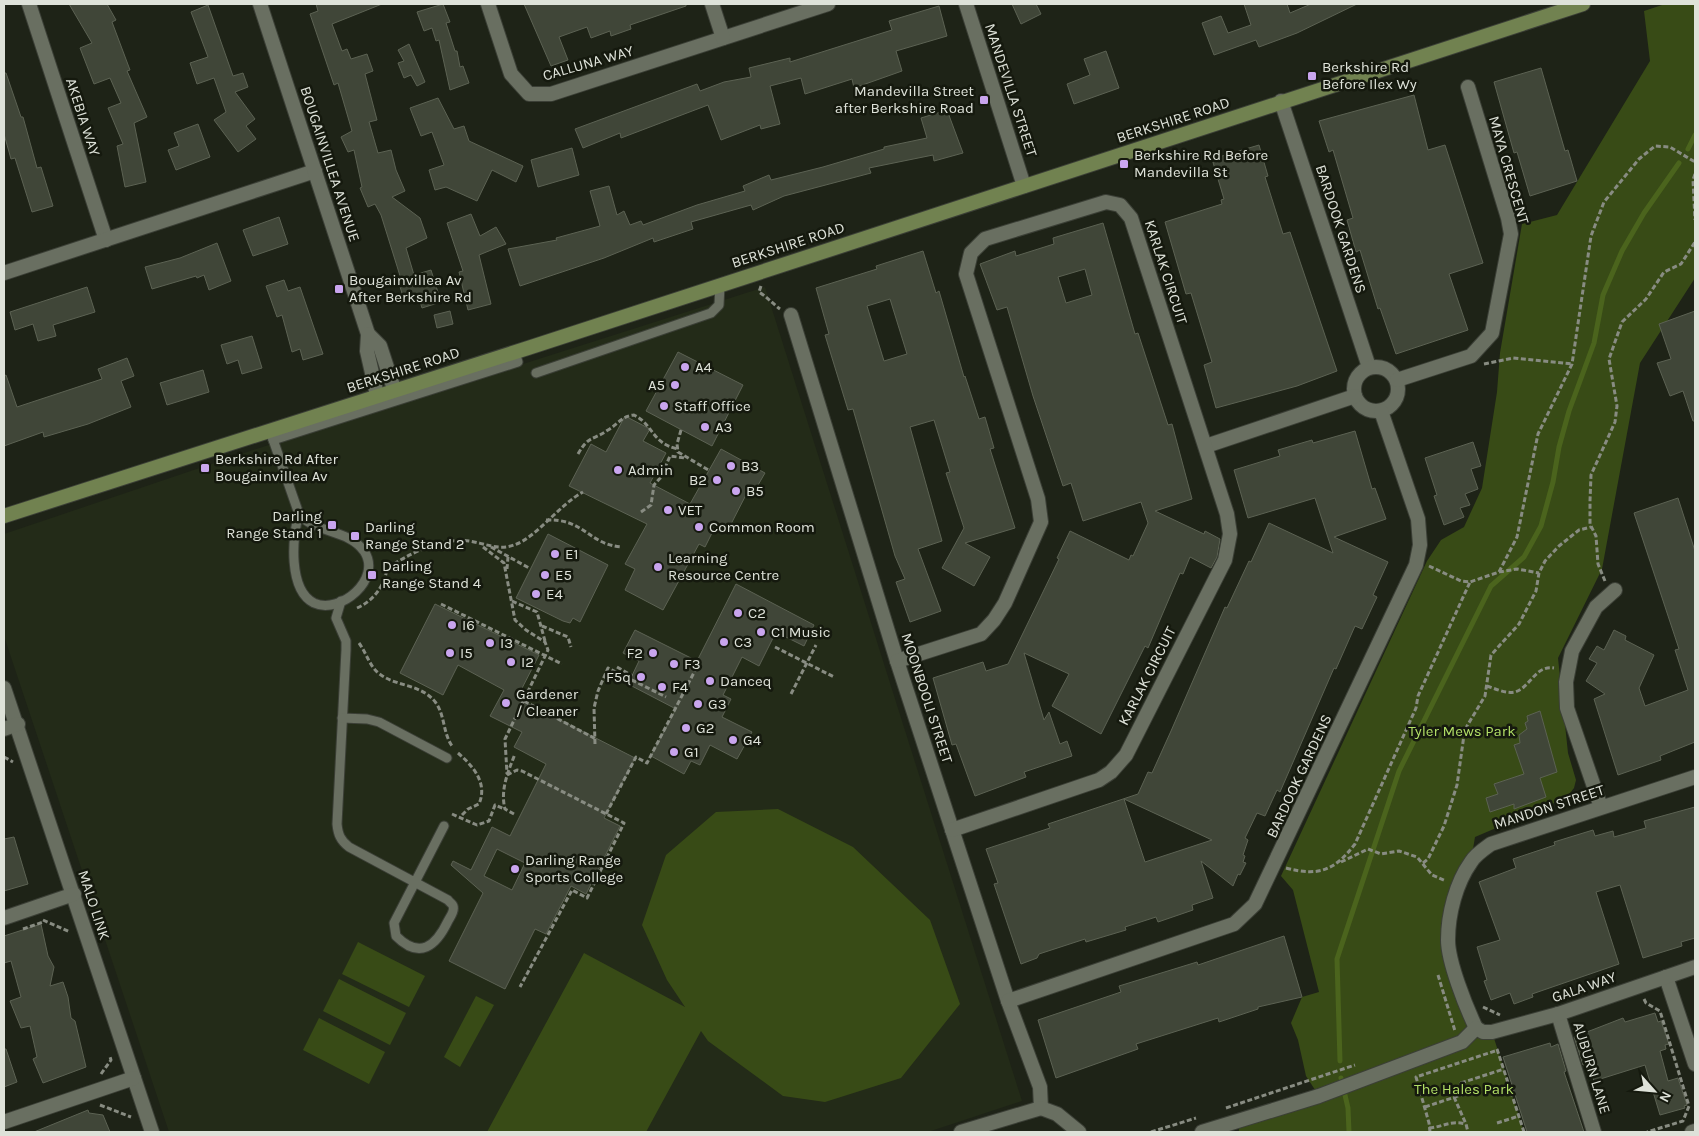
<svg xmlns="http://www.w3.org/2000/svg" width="1699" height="1136" viewBox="0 0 1699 1136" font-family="Karla,sans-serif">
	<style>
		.built { fill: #232b18 }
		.green { fill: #384b16 }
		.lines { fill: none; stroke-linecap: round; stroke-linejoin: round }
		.stream { stroke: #4b641d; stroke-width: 5 }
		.building { fill: #404638; stroke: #5c6253; fill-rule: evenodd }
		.service-casing { stroke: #3b3f36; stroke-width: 11 }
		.minor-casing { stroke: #3b3f36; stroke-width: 16 }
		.tertiary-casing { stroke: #3b3f36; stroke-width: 16 }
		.secondary-casing { stroke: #3b3f36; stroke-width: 16 }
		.path { stroke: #888c82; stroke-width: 3; stroke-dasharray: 5 2.5; stroke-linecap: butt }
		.service { stroke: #696f61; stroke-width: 9 }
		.minor { stroke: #696f61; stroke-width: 14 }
		.tertiary { stroke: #696f61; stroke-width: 14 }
		.secondary { stroke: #718250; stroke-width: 14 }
		.poi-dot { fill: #c9a5ee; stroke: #15190e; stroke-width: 2 }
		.labels { text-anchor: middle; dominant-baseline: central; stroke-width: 5; stroke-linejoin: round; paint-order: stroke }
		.street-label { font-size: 15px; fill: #dee2d9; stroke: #15190e }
		.poi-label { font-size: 15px; fill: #dee2d9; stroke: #15190e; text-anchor: start }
		.park-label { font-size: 15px; fill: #b2df67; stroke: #15190e }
	</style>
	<rect width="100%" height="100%" fill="#1e2317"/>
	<polygon class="built" points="765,287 1022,1101 928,1132 169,1132 4,636 4,534 253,450"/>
	<g class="green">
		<polygon points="1665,4 1695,4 1695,278 1640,363 1602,569 1558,658 1568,753 1576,780 1574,788 1566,798 1475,837 1471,861 1448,941 1469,1014 1492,1032 1524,1132 1239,1132 1238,1121 1319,1096 1306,1076 1298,1040 1291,1023 1302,997 1319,992 1293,890 1281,876 1427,561 1441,540 1464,527 1482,488 1497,392 1500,353 1522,224 1557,215 1650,61 1644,11"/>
		<polygon points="778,809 853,847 930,920 960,1004 901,1078 825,1102 783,1096 708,1041 701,1031 646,1132 487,1132 584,953 685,1007 667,980 642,925 666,855 716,812"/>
		<polygon points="358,942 425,976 409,1007 342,974"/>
		<polygon points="339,979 406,1013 390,1045 323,1011"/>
		<polygon points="476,996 494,1005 460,1067 444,1057"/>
		<polygon points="319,1018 385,1052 369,1084 303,1050"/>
	</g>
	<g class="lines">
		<g class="stream">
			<polyline points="1688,149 1695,135"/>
			<polyline points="1340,1061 1337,959 1399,771 1491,586 1524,557 1541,526 1553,482 1559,447 1569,411 1594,343 1603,295 1622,251 1644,213 1679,163"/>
			<polyline points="1341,1078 1348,1108 1349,1132"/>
		</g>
	</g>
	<g class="building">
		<polygon points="69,4 107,4 116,20 112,22 130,70 127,71 147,117 134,123 146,182 125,187 117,146 123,144 108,108 121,103 110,78 94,84 80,48 92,43"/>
		<polygon points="316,4 382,4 332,24 342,51 347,49 351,59 367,54 373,71 365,74 377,120 369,122 378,153 391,150 396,170 405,191 392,197 420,218 427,238 406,248 414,275 431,270 441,302 422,308 418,295 404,300 398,280 401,279 381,215 375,204 368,207 360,188 362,187 354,150 348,152 341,137 352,131 338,83 334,85 310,14 318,11"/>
		<polygon points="443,4 450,22 446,23 455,51 457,51 460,67 463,66 469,83 450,90 439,40 436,41 432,28 424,31 417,12"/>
		<polygon points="524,4 686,4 686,6 630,25 631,29 611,36 610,31 591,38 587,27 559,37 568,60 551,66"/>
		<polygon points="1012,4 1036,4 1041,14 1021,24"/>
		<polygon points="1244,4 1287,4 1290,13 1311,4 1357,4 1297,33 1259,47 1256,40 1214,55 1202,23 1221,16 1228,33 1251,25"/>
		<polygon points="208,5 233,76 243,73 248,87 235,92 255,119 246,126 256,139 238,152 214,120 226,112 214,78 197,84 190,63 208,57 191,12"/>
		<polygon points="939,6 947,36 896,51 902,71 854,88 852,79 805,94 801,78 770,86 780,124 761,129 760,125 721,140 708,105 621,138 620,133 583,148 575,129 697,84 700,91 724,82 751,77 749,68 790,58 790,62 892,30 889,21"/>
		<polygon points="409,44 425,82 417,86 411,75 404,78 398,63 404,61 398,50"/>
		<polygon points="1106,51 1119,88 1074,104 1067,84 1090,75 1084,59"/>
		<polygon points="1541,68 1565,151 1568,150 1577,181 1530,196 1517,152 1514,153 1494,82"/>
		<polygon points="4,73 6,73 21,117 23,117 37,168 41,167 53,206 32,212 15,158 11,159 4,134"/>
		<polygon points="1414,95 1428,150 1445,145 1483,263 1449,274 1468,330 1396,354 1380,308 1378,309 1360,250 1356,252 1347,220 1353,218 1333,150 1329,152 1319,121"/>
		<polygon points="438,98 454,129 464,126 469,141 523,166 516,182 492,170 477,201 446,187 435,190 429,170 444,165 432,132 421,136 410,108"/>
		<polygon points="947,110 963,153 934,161 933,155 869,168 871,173 784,196 753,210 751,205 691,222 693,229 654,242 653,238 604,258 520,286 508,249 557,240 556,238 600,226 590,191 609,186 617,215 624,211 630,225 641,221 643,225 697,205 745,191 743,186 769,175 771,180 823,167 884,149 884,147 927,138 921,118"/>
		<polygon points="198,124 210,157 176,170 168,150 179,146 174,133"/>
		<polygon points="1259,145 1268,176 1265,177 1283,234 1290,232 1337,371 1297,386 1216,408 1204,365 1212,362 1191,293 1186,294 1165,222 1222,204 1221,200 1224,199 1212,159"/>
		<polygon points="572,148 579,175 538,187 531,160"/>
		<polygon points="471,214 480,236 496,227 506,244 479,255 491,304 468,310 459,272 463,271 447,223"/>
		<polygon points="279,217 288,244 253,256 243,230"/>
		<path d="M1103 223 1135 334 1138 333 1168 425 1172 424 1192 499 1155 511 1204 534 1205 531 1220 539 1217 557 1211 568 1190 557 1183 574 1180 573 1148 648 1145 646 1101 734 1052 706 1069 674 1024 653 1044 720 1049 712 1060 744 1067 741 1072 756 1024 772 1026 777 975 796 956 744 952 745 933 678 983 662 986 671 1008 664 1059 559 1057 558 1070 531 1129 560 1131 555 1133 556 1148 523 1141 502 1083 521 1071 483 1063 486 1033 396 1007 307 997 310 980 264 1015 251 1016 256 1054 244 1053 238ZM1085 269 1092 295 1066 303 1058 277Z"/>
		<polygon points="217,243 231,281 209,290 204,275 197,278 196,276 152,289 145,267 180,258"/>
		<path d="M923 251 936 293 939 291 964 377 965 376 979 419 985 417 994 448 990 449 1015 528 965 543 990 557 974 586 942 568 964 528 946 473 950 472 934 420 910 427 942 541 918 549 941 611 910 622 896 582 905 579 895 556 853 409 848 410 825 335 829 334 816 288 877 269 876 266ZM890 299 907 354 884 361 867 306Z"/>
		<polygon points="284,280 288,291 300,287 323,354 303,360 300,349 292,352 282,315 277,317 266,286"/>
		<polygon points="87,287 95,312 53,325 56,336 38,341 33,324 15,330 10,312"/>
		<polygon points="450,311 453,324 437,328 434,315"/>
		<polygon points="1695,311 1695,421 1693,421 1683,391 1670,396 1657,363 1671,359 1659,324"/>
		<polygon points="252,336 262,368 242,374 238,360 227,364 221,345"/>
		<polygon points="678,352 743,385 712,446 646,411"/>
		<polygon points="127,358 134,376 121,381 131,407 88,424 44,437 43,432 4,446 4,376 6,375 17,407 102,379 98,369"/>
		<polygon points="203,370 209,392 167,405 160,383"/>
		<polygon points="625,416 650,429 643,441 666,453 650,483 690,504 721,449 765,473 754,492 749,489 730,526 723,523 714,529 705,547 699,544 663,610 625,590 635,569 625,564 647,524 569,486 591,444 606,452"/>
		<path d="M1355 431 1372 489 1375 488 1386 519 1334 537 1388 562 1373 595 1377 597 1362 629 1355 626 1336 669 1334 668 1280 792 1277 790 1265 816 1257 813 1245 838 1248 840 1243 855 1245 856 1243 862 1246 863 1240 875 1238 874 1233 886 1201 861 1213 898 1192 905 1193 910 1158 922 1156 917 1125 927 1126 930 1086 942 1085 939 1039 954 1037 958 1021 964 994 884 998 883 986 849 1050 828 1048 824 1138 794 1148 772 1152 773 1171 731 1225 607 1227 608 1249 561 1251 562 1269 523 1333 553 1315 498 1248 518 1234 470 1280 456 1278 450 1312 440 1313 443ZM1124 799 1212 840 1145 862Z"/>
		<polygon points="1473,442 1481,466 1471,469 1478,489 1465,494 1470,505 1460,508 1464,517 1444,525 1434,496 1437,495 1425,458"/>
		<polygon points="1678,498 1695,551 1695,742 1660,756 1661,760 1618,775 1594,699 1605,694 1586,681 1597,663 1589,659 1597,646 1604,650 1614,630 1626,636 1625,640 1654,655 1639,688 1645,706 1688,690 1675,650 1679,649 1634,513"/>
		<polygon points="548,534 608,565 580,622 573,618 570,623 563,621 516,598"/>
		<polygon points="736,584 814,625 804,646 776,632 759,666 742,657 723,695 731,699 722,717 752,732 737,759 710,745 700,765 691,761 684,774 651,756 676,709 628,684 639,661 623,653 635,630 697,661"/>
		<path d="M435 604 539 655 517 698 635 758 604 818 620 826 586 894 571 886 546 934 535 929 505 989 449 961 483 893 451 865 453 861 471 870 492 827 510 836 546 764 514 747 522 732 490 716 504 690 458 665 443 695 400 673ZM497 849 525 863 512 890 484 876Z"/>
		<polygon points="1540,711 1557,772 1540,778 1546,797 1514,809 1514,804 1490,812 1486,798 1498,794 1494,784 1524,774 1514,745 1520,743 1519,735 1527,729 1525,723 1528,721 1527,716"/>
		<polygon points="1695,807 1695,938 1681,942 1682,946 1643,958 1620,885 1596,892 1619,964 1532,994 1533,997 1514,1004 1510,993 1491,1000 1484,981 1487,980 1477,947 1500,940 1479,882 1516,868 1513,859 1555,845 1554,842 1593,830 1595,836 1613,831 1614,837 1646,828 1644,821"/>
		<polygon points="14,837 28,884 4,891 4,839"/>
		<polygon points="41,924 48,956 54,967 50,986 63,982 68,997 71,1018 75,1021 86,1067 43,1083 33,1059 37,1057 30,1026 21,1028 10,1001 21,997 11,961 4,963 4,936"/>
		<polygon points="1284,936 1302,997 1258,1007 1258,1009 1219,1022 1218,1018 1136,1044 1138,1049 1056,1078 1038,1020 1121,992 1119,986 1197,962 1198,965"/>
		<polygon points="1655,1013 1658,1022 1661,1021 1669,1044 1665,1045 1666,1049 1660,1051 1668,1081 1678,1078 1687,1105 1684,1106 1685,1108 1660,1115 1645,1065 1594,1081 1588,1063 1583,1065 1574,1037 1623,1018 1625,1022"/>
		<polygon points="1550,1043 1551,1047 1558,1044 1566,1071 1564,1072 1584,1132 1527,1132 1503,1057"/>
		<polygon points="4,1049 6,1049 17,1082 4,1087"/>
		<polygon points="88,1110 89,1113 103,1115 110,1132 34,1132"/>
	</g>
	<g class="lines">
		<g class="service-casing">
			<g id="service">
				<polyline points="536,373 711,313 719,305 720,285"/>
				<path d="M270 431 299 514C316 534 348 529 364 551 383 579 340 615 314 603 288 590 292 536 299 514"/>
				<polyline points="273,440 518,362 515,352"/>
				<path d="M341 601 336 618 346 641V650L337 824C338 834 340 840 349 847L448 900C449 902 453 904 453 906 455 911 450 917 448 921 436 946 420 960 396 936L394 923 444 826"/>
				<polyline points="342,718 367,719 379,722 447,758"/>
			</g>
		</g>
		<g class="minor-casing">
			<g id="minor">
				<polyline points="29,4 106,240"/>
				<polyline points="488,4 511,74 529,94 551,94 828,4"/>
				<polyline points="712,4 723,38"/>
				<polyline points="966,4 1024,186"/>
				<polyline points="1281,101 1369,367"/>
				<polyline points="4,273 315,171"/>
				<polyline points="791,315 897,661 1008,1001 1040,1087 1041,1108 961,1132"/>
				<circle cx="1376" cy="389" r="22"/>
				<polyline points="1397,380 1471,356 1492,333 1511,234 1508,218 1468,87"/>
				<polyline points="1206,446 1355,396"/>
				<polyline points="897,661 981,634 994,620 1005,603 1041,522 1038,499 966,274 971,253 985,239 1106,202 1120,205 1131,218 1227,514 1230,534 1225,560 1126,755 1111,772 1099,780 952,830"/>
				<polyline points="4,688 152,1132"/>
				<polyline points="4,729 18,724"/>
				<polyline points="1601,807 1567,708 1566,682 1572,651 1596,607 1615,590"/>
				<polyline points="4,918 74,894"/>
				<polyline points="1666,977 1695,1064"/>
				<polyline points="1008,1001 1234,924 1255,904 1416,565 1420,545 1418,519 1381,411"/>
				<polyline points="1558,1014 1594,1132"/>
				<path d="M1476 1028C1466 1007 1448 962 1448 940 1448 914 1456 883 1471 862 1475 855 1484 849 1491 844L1695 777"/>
				<polyline points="1041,1108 1057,1114 1079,1132"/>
				<polyline points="4,1122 134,1078"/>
				<polyline points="1202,1132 1319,1096 1462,1042 1476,1028 1483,1032 1492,1032 1558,1014 1695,967"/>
				<polyline points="1692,1132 1695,1131"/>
			</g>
		</g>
		<g class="tertiary-casing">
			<g id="tertiary">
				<polyline points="260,4 368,334 367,351 377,395"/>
				<polyline points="368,334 380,346 394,389"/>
			</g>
		</g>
		<g class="secondary-casing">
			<polyline id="secondary" points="4,516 528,348 1583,4"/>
		</g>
		<g class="path">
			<polyline points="1695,174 1693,180 1695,220"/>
			<path d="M761 286 759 292C767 297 772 303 780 309"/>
			<polyline points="1484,364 1513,358 1572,364"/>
			<polyline points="681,430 677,444 678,452 710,471"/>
			<path d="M578 454C589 435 592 441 608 430 618 424 622 416 634 415 654 425 651 443 678 449"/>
			<polyline points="641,512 651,505 654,485 661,477 670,456 685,458"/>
			<path d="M546 520C584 518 589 545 622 547"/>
			<polyline points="483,547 504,563 515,620 526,630 545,642 548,650 505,739 507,774"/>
			<polyline points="491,547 529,568"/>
			<polyline points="1429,566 1461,581 1470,582 1499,572 1517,569 1539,573"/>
			<polyline points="507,569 508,557"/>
			<polyline points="1499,572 1517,537 1538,434 1572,364 1591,236 1604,202 1639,159 1655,146 1670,147 1695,162"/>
			<polyline points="1605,581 1598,564 1596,536 1590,524 1590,501 1591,475 1615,422 1617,406 1609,359 1622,322 1646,299 1664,272 1681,264 1695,242"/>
			<polyline points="512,601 537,612 545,641"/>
			<polyline points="441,604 562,664"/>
			<path d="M357 608C373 601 384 587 387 569 407 554 443 537 469 541 484 543 498 551 514 545 536 538 559 505 583 492"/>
			<polyline points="542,626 568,637 571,647"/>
			<path d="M359 643C367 654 370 668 381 675 398 687 422 684 436 703 445 716 443 733 452 746"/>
			<polyline points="775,647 834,677"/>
			<polyline points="617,667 631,675 629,679"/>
			<path d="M1487 686C1496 689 1506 694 1515 692 1531 687 1535 665 1554 668"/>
			<polyline points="791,694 816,645"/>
			<polyline points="524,701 596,739"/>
			<polyline points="595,744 594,708 598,691 608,668 666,697"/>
			<path d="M458 753C473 766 488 783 479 804L468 809 460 817"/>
			<polyline points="4,757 13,762"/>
			<polyline points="507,775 517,770 522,771 624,823 587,898 572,890 520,987"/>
			<polyline points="452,814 477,825 489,821 495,805 504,809"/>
			<path d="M514 814 505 809C500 790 508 772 515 754"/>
			<polyline points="606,814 636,757 647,763 700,661"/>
			<polyline points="1341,862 1368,849 1381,854 1399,851 1417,857 1432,875 1446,881"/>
			<polyline points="1423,863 1428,859 1444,826 1457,785 1464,735 1467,726 1485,696 1491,655 1519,624 1536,591 1539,573 1545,561 1559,546 1579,530 1591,527"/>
			<path d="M1286 868C1319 877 1335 870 1355 844L1416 708 1418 696 1470 582"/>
			<polyline points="43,920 70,932"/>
			<polyline points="23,929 43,922"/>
			<polyline points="1438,975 1455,1031"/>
			<polyline points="1644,999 1646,1003 1660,1011 1689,1106 1683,1121 1647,1132"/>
			<polyline points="1483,1007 1500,1015"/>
			<polyline points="1497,1049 1524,1132"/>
			<polyline points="101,1074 111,1060 110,1057"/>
			<polyline points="1454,1097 1466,1124 1468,1132"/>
			<polyline points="100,1105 131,1117"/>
			<polyline points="1425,1107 1464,1094 1461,1083 1504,1069"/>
			<polyline points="1226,1108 1355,1065"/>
			<polyline points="1497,1123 1519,1116"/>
			<path d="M1429 1128C1443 1127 1450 1120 1466 1124"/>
			<polyline points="1151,1132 1196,1118"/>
			<polyline points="1430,1132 1429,1123 1416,1077 1498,1050"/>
		</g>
		<use href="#service" class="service"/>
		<use href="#minor" class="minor"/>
		<use href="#tertiary" class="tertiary"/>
		<use href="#secondary" class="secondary"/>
	</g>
	<g class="poi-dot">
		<rect x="1307" y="71" width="10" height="10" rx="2.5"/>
		<rect x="979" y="95" width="10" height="10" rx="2.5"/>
		<rect x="1119" y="159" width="10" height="10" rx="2.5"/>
		<rect x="334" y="284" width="10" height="10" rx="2.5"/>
		<circle cx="685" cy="367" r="5"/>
		<circle cx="675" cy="385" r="5"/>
		<circle cx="664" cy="406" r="5"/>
		<circle cx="705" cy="427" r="5"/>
		<circle cx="731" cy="466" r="5"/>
		<rect x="200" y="463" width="10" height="10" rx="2.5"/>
		<circle cx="618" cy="470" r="5"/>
		<circle cx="717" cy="480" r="5"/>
		<circle cx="736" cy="491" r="5"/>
		<circle cx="668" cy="510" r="5"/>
		<rect x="327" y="520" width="10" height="10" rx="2.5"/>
		<circle cx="699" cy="527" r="5"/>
		<rect x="350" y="531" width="10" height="10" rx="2.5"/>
		<circle cx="555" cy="554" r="5"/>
		<circle cx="658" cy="567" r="5"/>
		<rect x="367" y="570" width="10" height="10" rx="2.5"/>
		<circle cx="545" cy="575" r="5"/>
		<circle cx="536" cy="594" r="5"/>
		<circle cx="738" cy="613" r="5"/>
		<circle cx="452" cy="625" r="5"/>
		<circle cx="761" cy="632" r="5"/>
		<circle cx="724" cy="642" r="5"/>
		<circle cx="490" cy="643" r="5"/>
		<circle cx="450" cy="653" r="5"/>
		<circle cx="653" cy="653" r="5"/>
		<circle cx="511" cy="662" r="5"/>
		<circle cx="674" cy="664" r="5"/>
		<circle cx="641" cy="677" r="5"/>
		<circle cx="710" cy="681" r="5"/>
		<circle cx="662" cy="687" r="5"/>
		<circle cx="506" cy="703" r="5"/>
		<circle cx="698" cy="704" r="5"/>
		<circle cx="686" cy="728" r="5"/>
		<circle cx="733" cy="740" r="5"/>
		<circle cx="674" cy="752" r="5"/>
		<circle cx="515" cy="869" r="5"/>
	</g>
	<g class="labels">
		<g class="street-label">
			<text transform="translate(588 63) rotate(-16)">CALLUNA WAY</text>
			<text transform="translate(1011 90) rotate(72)">MANDEVILLA STREET</text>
			<text transform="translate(83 117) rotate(72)">AKEBIA WAY</text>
			<text transform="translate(1173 120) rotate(-18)">BERKSHIRE ROAD</text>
			<text transform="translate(330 164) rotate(72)">BOUGAINVILLEA AVENUE</text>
			<text transform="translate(1509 170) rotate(74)">MAYA CRESCENT</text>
			<text transform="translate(1341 229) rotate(72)">BARDOOK GARDENS</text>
			<text transform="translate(788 245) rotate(-18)">BERKSHIRE ROAD</text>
			<text transform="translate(1166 272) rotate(72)">KARLAK CIRCUIT</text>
			<text transform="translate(403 370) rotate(-18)">BERKSHIRE ROAD</text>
			<text transform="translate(1147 676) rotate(-63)">KARLAK CIRCUIT</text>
			<text transform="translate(927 698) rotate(72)">MOONBOOLI STREET</text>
			<text transform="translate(1299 776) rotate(-65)">BARDOOK GARDENS</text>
			<text transform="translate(1549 807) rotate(-18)">MANDON STREET</text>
			<text transform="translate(94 905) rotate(72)">MALO LINK</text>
			<text transform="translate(1584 987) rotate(-19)">GALA WAY</text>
			<text transform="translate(1592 1068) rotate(73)">AUBURN LANE</text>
		</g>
		<g class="poi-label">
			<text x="1322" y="67">Berkshire Rd<tspan x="1322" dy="17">Before Ilex Wy</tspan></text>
			<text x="974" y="91" text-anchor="end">Mandevilla Street<tspan x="974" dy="17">after Berkshire Road</tspan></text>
			<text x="1134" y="155">Berkshire Rd Before<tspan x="1134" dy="17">Mandevilla St</tspan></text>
			<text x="349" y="280">Bougainvillea Av<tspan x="349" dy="17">After Berkshire Rd</tspan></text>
			<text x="695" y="367">A4</text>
			<text x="665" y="385" text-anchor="end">A5</text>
			<text x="674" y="406">Staff Office</text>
			<text x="715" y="427">A3</text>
			<text x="215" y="459">Berkshire Rd After<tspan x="215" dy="17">Bougainvillea Av</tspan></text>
			<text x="741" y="466">B3</text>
			<text x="628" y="470">Admin</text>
			<text x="707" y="480" text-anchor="end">B2</text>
			<text x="746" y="491">B5</text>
			<text x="678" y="510">VET</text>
			<text x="322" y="516" text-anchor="end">Darling<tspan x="322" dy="17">Range Stand 1</tspan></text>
			<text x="365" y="527">Darling<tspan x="365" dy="17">Range Stand 2</tspan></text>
			<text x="709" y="527">Common Room</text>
			<text x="565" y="554">E1</text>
			<text x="668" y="558">Learning<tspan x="668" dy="17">Resource Centre</tspan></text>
			<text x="382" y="566">Darling<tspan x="382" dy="17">Range Stand 4</tspan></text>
			<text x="555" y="575">E5</text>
			<text x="546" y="594">E4</text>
			<text x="748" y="613">C2</text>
			<text x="462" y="625">I6</text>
			<text x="771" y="632">C1 Music</text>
			<text x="734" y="642">C3</text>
			<text x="500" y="643">I3</text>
			<text x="460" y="653">I5</text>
			<text x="643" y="653" text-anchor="end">F2</text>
			<text x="521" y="662">I2</text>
			<text x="684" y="664">F3</text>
			<text x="631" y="677" text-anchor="end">F5q</text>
			<text x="720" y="681">Danceq</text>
			<text x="672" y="687">F4</text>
			<text x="516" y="694">Gardener<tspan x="516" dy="17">/ Cleaner</tspan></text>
			<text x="708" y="704">G3</text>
			<text x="696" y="728">G2</text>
			<text x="743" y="740">G4</text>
			<text x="684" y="752">G1</text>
			<text x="525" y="860">Darling Range<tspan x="525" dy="17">Sports College</tspan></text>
		</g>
		<g class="park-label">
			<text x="1462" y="731">Tyler Mews Park</text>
			<text x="1464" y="1089">The Hales Park</text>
		</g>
	</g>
	<rect width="1699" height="1136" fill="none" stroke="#dee2d9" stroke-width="10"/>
	<g transform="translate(1654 1091) rotate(117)" stroke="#15190e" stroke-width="4" paint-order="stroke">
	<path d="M0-4L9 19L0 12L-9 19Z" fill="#dee2d9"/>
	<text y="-8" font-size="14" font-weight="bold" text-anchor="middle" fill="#dee2d9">N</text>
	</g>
</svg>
